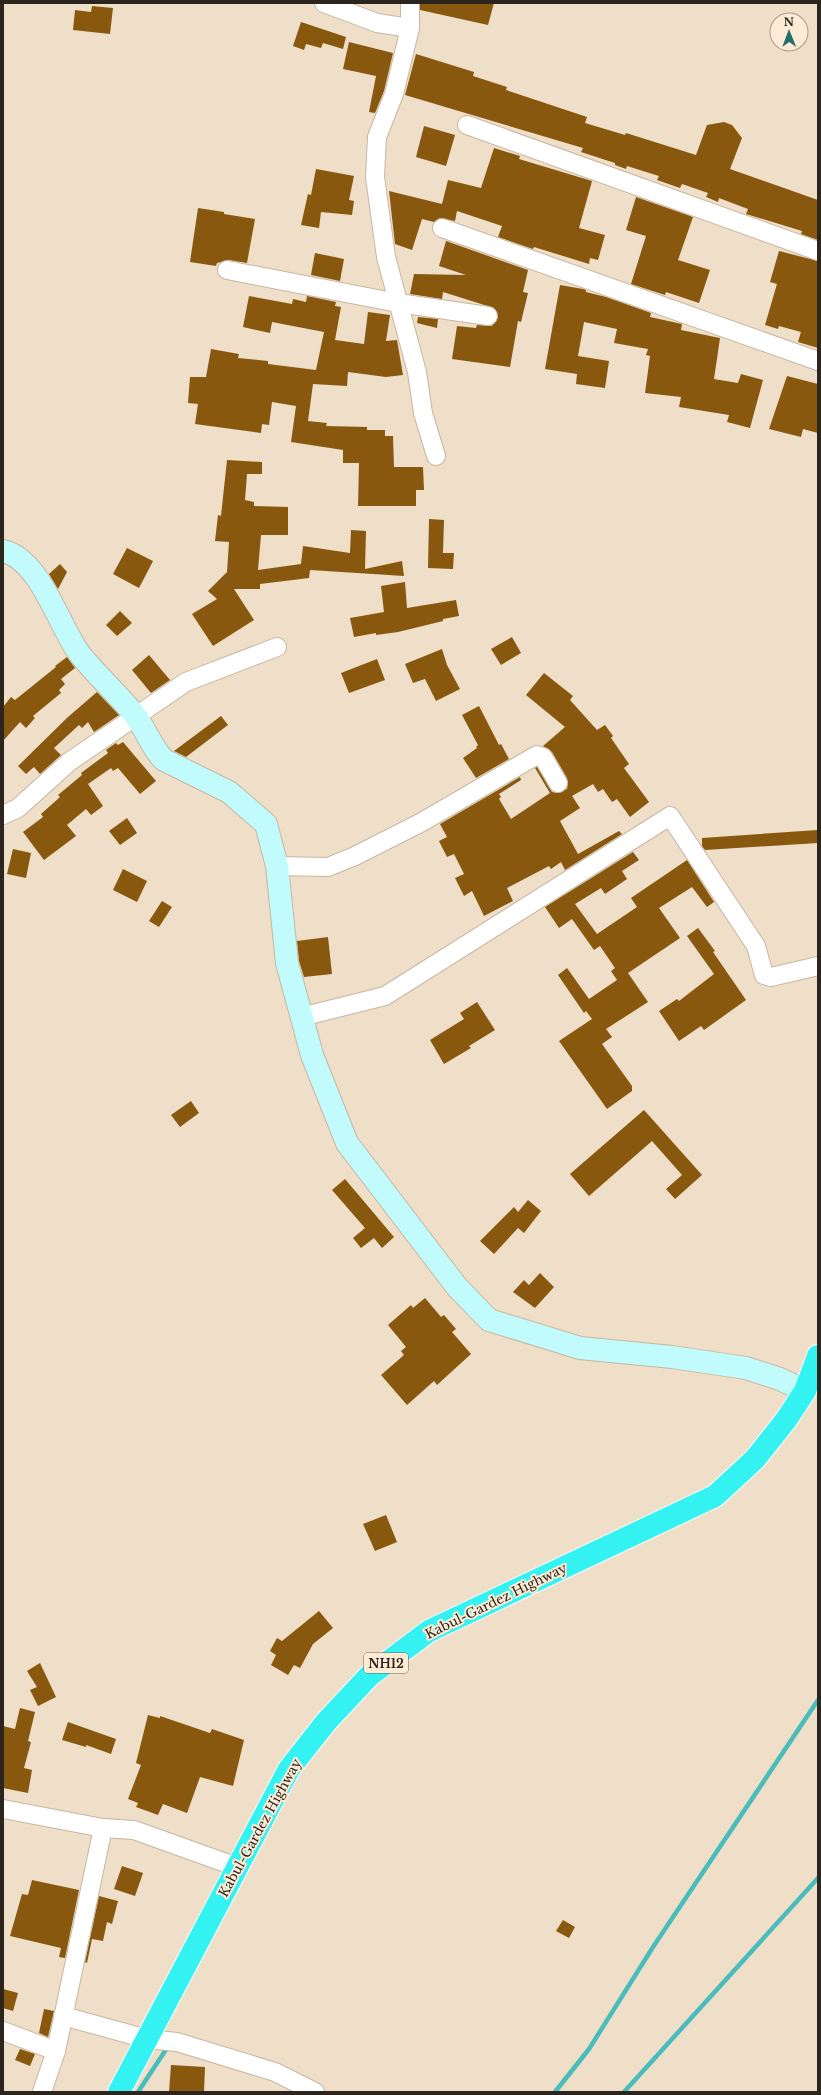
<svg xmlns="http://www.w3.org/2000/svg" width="821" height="2095" viewBox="0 0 821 2095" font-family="'Libre Baskerville',serif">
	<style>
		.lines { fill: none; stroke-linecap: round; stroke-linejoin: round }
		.stream { stroke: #49bcbc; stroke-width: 4.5 }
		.building { fill: #87580d }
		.street-casing { stroke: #c7b6a1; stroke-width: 20 }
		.secondary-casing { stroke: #c7b6a1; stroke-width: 24 }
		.highway-casing { stroke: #fff; stroke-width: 24 }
		.street { stroke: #fff; stroke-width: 18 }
		.secondary { stroke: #c2fbfb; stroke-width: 22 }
		.highway { stroke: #35f2f2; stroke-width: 22 }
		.labels { text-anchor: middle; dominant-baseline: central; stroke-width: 4; stroke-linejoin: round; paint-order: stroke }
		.shield { fill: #fdebd5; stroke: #6a6054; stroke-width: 1 }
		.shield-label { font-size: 12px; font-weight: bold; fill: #2b251d }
		.street-label { font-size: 13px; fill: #2b251d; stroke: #fdebd5 }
	</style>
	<rect width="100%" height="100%" fill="#efdec8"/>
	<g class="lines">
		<g class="stream">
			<polyline points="138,2092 169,2045"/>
			<polyline points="555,2092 589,2049 653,1947 818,1700"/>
			<polyline points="624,2092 818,1878"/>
		</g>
	</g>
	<g class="building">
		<polygon points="420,3 494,3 488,25 420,10"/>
		<polygon points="92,6 113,8 110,34 73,30 75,10 91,12"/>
		<polygon points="301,22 346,37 343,49 323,43 321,48 306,44 304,50 293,46"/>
		<polygon points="349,42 393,53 384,91 375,113 369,112 376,76 343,69"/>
		<polygon points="416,54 474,72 473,76 507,87 506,90 587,117 585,123 625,135 626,133 696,155 707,125 724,122 732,125 742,138 730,169 818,200 818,240 801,234 802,231 746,214 748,209 719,198 718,202 706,197 708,193 682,184 680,188 657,180 659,176 627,166 626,169 615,165 615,163 581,152 583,148 405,95"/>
		<polygon points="424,126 455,135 446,166 416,157"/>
		<polygon points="494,148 520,156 519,159 592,181 579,228 605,235 598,260 590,258 589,264 534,247 533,249 498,237 502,226 457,211 455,221 440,218 434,222 422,219 412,250 395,244 389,191 442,204 448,180 481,188"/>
		<polygon points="316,169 354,176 349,200 354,201 352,215 321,212 319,228 301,225 308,194 311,195"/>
		<polygon points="636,197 693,217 678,260 710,270 699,303 666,292 665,295 631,284 646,236 626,230"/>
		<polygon points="198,208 224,212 224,214 255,219 247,263 229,260 217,263 216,266 190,262"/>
		<polygon points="446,241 528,270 523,292 528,293 521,322 518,321 510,367 452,359 457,326 476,328 477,325 492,326 498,317 494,308 443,292 442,299 410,294 414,274 466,275 439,266"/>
		<polygon points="779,251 818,261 818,348 798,342 801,332 779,326 778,329 765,325 777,284 770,282"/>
		<polygon points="315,253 344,259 340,281 311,275"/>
		<polygon points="560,285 583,289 586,290 586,292 606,297 651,313 650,317 682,324 681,330 720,338 714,379 738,383 741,374 763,380 750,428 727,422 729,415 679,407 681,397 645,393 650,356 646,355 648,349 614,343 617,329 584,322 578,356 609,361 605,388 576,384 577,374 545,369"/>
		<polygon points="249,296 292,304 293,299 306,302 307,296 336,302 335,306 341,307 335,340 364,344 368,312 390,315 386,341 397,340 403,375 386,377 348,372 347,386 313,384 308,421 327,423 326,426 367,427 367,430 385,430 385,436 393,436 394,467 423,467 424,490 416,490 416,506 358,506 359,463 343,463 343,450 291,442 296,406 272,402 269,425 262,424 261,433 195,424 198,404 188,403 190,377 206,377 211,349 239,354 238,358 268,361 268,364 316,370 324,332 272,322 270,333 243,327"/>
		<polygon points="418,317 438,319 437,328 417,323"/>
		<polygon points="787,376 818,384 818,433 803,429 801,437 769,429"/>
		<polygon points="227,460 262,462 262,474 247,474 245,500 254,502 254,506 288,507 288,535 261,535 258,570 301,564 303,546 350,553 351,530 366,531 365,569 402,561 404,576 310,570 309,578 260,584 260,589 234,589 254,620 213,646 192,614 217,599 208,591 227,572 229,542 215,541 218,515 221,516"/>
		<polygon points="429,519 444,520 443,553 454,553 453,569 428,568"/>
		<polygon points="127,548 153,561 139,588 113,574"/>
		<polygon points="60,564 67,572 58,589 49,574"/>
		<polygon points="405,582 407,608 456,600 459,616 443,619 443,621 398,632 376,635 376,633 354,637 350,618 384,612 381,586"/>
		<polygon points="120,611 132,623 117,636 106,625"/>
		<polygon points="512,637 521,653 501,665 491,649"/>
		<polygon points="442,649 447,665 460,689 436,701 425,679 413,683 405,664"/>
		<polygon points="149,655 170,680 151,693 132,670"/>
		<polygon points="67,657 75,668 61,679 65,684 59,690 61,693 33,716 35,718 26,728 20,722 3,741 3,707 11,697 15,700 56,667 55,666"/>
		<polygon points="377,659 385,680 349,693 341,673"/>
		<polygon points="544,673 573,696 570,700 597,730 605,725 613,736 611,738 629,764 624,768 649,802 630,817 617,799 612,802 603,789 598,792 593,784 572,796 580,808 560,821 578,854 619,831 622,834 565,870 561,862 551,869 549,866 507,888 513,901 484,916 472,891 464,896 455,878 464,874 454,854 447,857 439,841 447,837 440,824 520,777 521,780 499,794 501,797 499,799 511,819 550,793 535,768 537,767 552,792 558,793 567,789 568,783 567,778 552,752 543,746 565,727 526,695"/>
		<polygon points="97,692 119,715 94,732 88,722 82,728 79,725 54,748 61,755 40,774 34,767 26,774 18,766 68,717"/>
		<polygon points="479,706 499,745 501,744 509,759 476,778 463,758 477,748 476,747 478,745 462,715"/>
		<polygon points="221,716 228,725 186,757 174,751"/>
		<polygon points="123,742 156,781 140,794 118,768 113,771 111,768 88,784 103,806 91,815 86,809 67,825 76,836 44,860 23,832 43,817 41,814 60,797 58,795 82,775 81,773 108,753 106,750 116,743 118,745"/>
		<polygon points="127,818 137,833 120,845 109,831"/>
		<polygon points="818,830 818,843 705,850 702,846 702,838"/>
		<polygon points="13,849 31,853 26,878 7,874"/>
		<polygon points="633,852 639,860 622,871 627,879 605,894 601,888 575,904 597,934 637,907 631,898 687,860 714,902 707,907 692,887 659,908 680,938 628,973 648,1002 606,1029 612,1037 602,1044 632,1086 632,1091 607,1109 559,1041 592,1019 586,1011 584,1013 558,975 567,968 589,999 617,980 611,971 615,968 600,946 594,950 572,919 559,928 545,907"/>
		<polygon points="123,869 147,881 137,902 113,890"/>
		<polygon points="162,901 172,907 159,927 149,921"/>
		<polygon points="698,928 715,951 713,952 746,1000 704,1030 701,1026 679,1041 659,1011 677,999 679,1001 714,974 687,936"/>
		<polygon points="328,937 332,974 304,977 299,961 297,941"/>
		<polygon points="477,1002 495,1030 469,1046 471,1048 444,1064 430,1040 464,1019 460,1013"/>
		<polygon points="191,1101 199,1113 180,1127 171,1115"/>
		<polygon points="644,1110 702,1175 675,1199 666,1189 682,1175 652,1141 589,1196 570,1174"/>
		<polygon points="345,1179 394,1237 382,1248 374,1238 361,1248 353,1238 365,1228 332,1190"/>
		<polygon points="528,1200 541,1211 524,1233 518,1228 494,1254 480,1241 514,1207 518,1212"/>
		<polygon points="540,1273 554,1287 535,1308 513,1292 524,1280 529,1285"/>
		<polygon points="425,1298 441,1317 444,1315 456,1329 452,1332 471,1354 437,1385 434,1381 407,1405 381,1375 404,1355 401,1351 406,1347 388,1325 411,1305 413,1308"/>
		<polygon points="386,1515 397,1542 375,1551 363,1524"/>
		<polygon points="319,1611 333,1628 313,1644 300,1668 294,1665 288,1675 271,1665 276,1655 270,1651 277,1638 282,1641"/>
		<polygon points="40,1663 56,1697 38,1706 30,1690 37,1687 27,1671"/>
		<polygon points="20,1708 35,1712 28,1741 31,1742 24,1768 32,1770 28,1793 3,1788 3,1726 15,1729"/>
		<polygon points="148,1715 160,1718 160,1716 210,1733 212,1729 244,1740 233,1786 200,1777 187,1813 163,1804 158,1815 136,1807 138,1803 128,1799 141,1765 136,1763"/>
		<polygon points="68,1722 116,1739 111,1754 86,1745 86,1747 62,1740"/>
		<polygon points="122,1866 143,1873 135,1896 114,1889"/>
		<polygon points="32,1880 79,1890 65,1958 59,1957 61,1948 10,1936 22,1894 28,1895"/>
		<polygon points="99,1896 118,1901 112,1924 107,1922 103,1941 92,1939 87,1963 85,1962"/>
		<polygon points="563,1920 575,1927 569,1938 556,1931"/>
		<polygon points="3,1989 18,1993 13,2011 3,2008"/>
		<polygon points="44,2009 54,2011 48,2037 39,2033"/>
		<polygon points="20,2049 35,2054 30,2066 15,2060"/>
		<polygon points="171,2065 205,2067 204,2092 169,2092"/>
	</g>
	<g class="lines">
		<g class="street-casing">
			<g id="street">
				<polyline points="324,3 377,23 410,28"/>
				<polyline points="410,3 410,28 394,94 377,137 375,177 386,257 417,372 423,413 436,456"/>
				<polyline points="467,125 818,251"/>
				<polyline points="442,228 818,361"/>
				<polyline points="227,270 398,303 488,316"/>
				<polyline points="3,815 18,808 69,762 186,682 277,647"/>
				<polyline points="277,866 328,867 355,856 422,822 537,755 543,757 558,783"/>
				<polyline points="301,1017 385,996 670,816 756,946 764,975 771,977 818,966"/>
				<polyline points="3,1809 103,1828 134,1830 237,1867"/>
				<polyline points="63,2016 147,2039 177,2042 275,2072 315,2092"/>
				<polyline points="3,2031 56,2051"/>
				<polyline points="42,2092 56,2051 103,1828"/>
			</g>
		</g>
		<g class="secondary-casing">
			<path id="secondary" d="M3 551C40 559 59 626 79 653 96 675 117 693 134 714 146 729 151 747 164 760L229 792 266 824 277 866 287 963 312 1055 347 1143 457 1287 489 1320 580 1348 672 1357 746 1368 780 1379 805 1391"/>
		</g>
		<g class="highway-casing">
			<polyline id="highway" points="119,2092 289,1769 326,1722 369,1676 429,1631 715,1496 755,1459 786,1420 805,1391 818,1356"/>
		</g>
		<use href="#street" class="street"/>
		<use href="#secondary" class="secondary"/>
		<use href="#highway" class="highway"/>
	</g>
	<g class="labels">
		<rect class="shield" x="364" y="1653" width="44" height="20" rx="3"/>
		<g class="shield-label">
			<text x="386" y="1663">NH12</text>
		</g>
		<g class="street-label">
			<text transform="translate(496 1601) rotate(-26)">Kabul-Gardez Highway</text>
			<text transform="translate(260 1828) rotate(-61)">Kabul-Gardez Highway</text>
		</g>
	</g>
	<rect width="821" height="2095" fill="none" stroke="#2b251d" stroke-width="8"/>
	<g transform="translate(789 32) rotate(359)"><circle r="19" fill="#fdebd5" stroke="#a99c8b"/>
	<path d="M0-3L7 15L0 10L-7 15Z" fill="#226d6d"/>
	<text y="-6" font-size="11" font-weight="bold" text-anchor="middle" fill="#2b251d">N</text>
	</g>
</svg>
